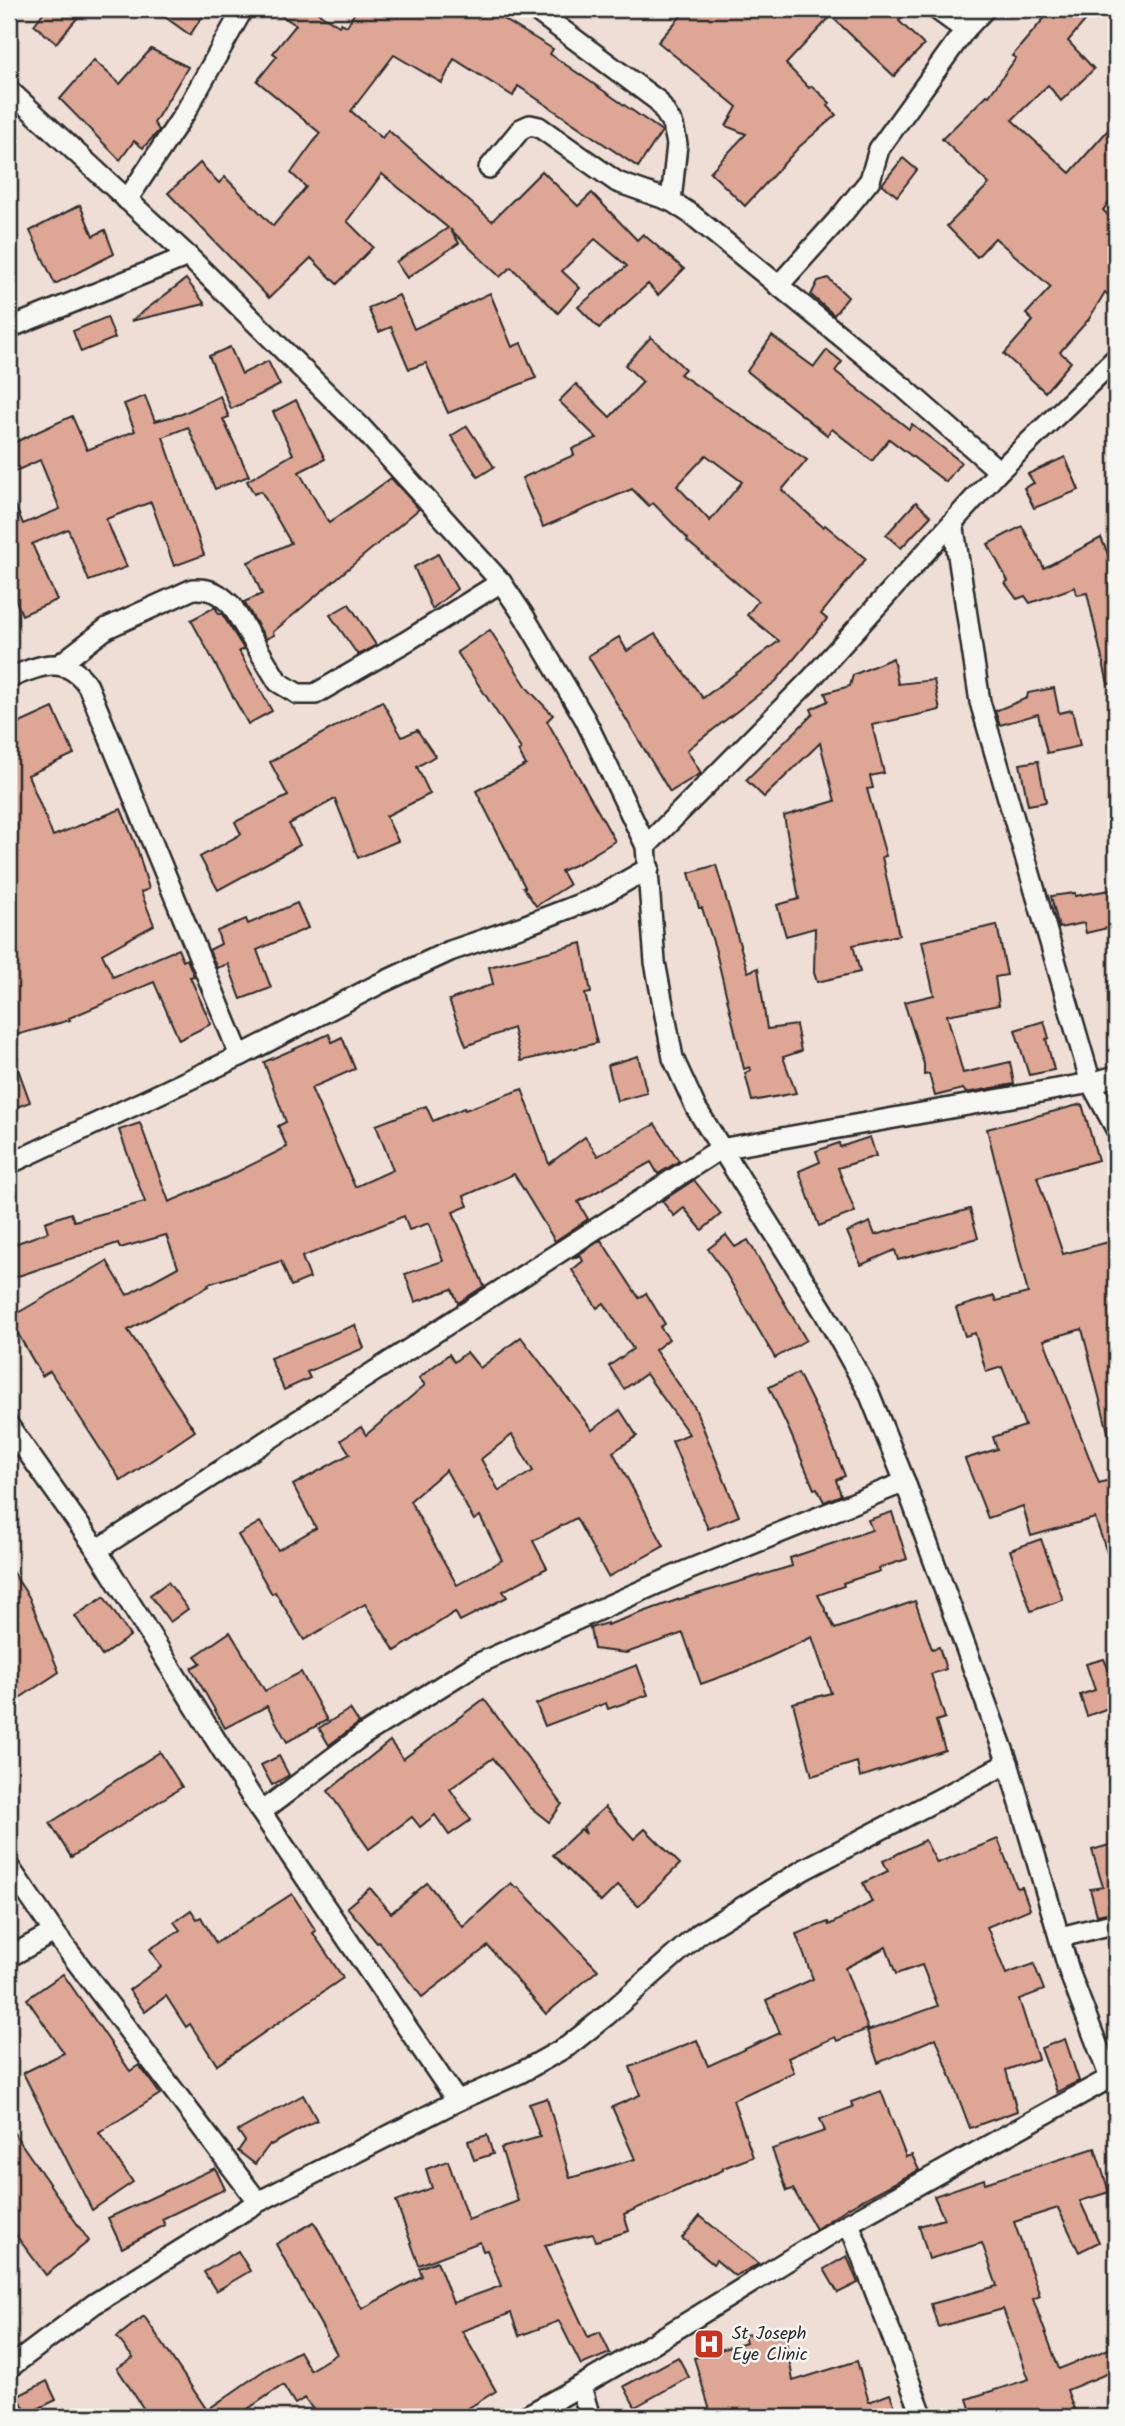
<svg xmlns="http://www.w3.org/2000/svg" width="1125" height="2426" viewBox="0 0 1125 2426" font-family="Kalam,sans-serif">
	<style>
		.building { fill: #dda695; stroke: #2b2b2b; stroke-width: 2; fill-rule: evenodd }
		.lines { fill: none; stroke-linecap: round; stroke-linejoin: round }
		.minor-casing { stroke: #2b2b2b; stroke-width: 24 }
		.minor { stroke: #f6f6f2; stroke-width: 19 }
		.labels { text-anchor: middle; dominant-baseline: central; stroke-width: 5; stroke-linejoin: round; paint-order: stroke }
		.poi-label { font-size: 18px; fill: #2b2b2b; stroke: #f6f6f2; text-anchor: start }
	</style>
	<rect width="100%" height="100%" fill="#eeded6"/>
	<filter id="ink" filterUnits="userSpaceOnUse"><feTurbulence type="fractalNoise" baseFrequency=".0143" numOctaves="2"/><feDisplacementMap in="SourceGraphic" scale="14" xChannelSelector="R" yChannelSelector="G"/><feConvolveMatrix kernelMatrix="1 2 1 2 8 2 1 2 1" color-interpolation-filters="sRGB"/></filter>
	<g filter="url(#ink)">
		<g class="building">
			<polygon points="46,9 85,9 56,43 34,25"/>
			<polygon points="154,9 207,9 190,35"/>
			<polygon points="271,9 312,9 339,26 341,23 347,26 357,9 505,9 500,17 553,49 550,54 662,131 638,167 518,86 513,96 454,59 442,83 394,55 351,111 382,138 388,130 492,221 542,171 578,206 592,193 637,240 643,234 684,269 658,295 648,284 599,328 578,307 627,266 595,239 562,271 580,288 558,313 511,267 500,277 450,229 459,243 407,278 396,262 448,228 382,174 347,221 373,247 337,284 311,258 269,298 168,193 200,163 219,183 225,177 273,226 306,187 291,173 320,133 257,81 277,56 273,53 296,25"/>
			<polygon points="687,9 910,9 899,21 924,45 894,76 831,16 786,64 809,88 812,86 830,103 828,106 836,115 799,147 745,206 710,172 746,134 726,126 737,107 658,42"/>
			<polygon points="1052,9 1095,9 1068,41 1094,69 1061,101 1048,85 1012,120 1070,173 1116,121 1116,194 1103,210 1116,224 1116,302 1105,292 1089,319 1060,352 1071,362 1045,392 1004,354 1033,321 1026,314 1051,287 995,238 977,257 947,226 989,184 942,139 987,95 989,96 1016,58 1012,56"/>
			<polygon points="151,49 188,67 154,123 159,130 156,134 143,148 134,141 120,160 60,99 94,60 120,84"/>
			<polygon points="903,158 917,170 897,196 882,184"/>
			<polygon points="80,205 93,236 105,230 114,254 55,284 30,231"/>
			<polygon points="828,278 848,297 834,315 811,295 818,281"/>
			<polygon points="186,279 205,304 131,321"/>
			<polygon points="490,293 512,347 521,343 536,378 448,413 426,363 409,369 391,327 379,332 368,308 399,295 414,329"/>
			<polygon points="107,317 115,338 81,352 73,331"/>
			<polygon points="772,336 814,367 827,350 842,362 835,371 909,429 912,424 961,462 946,482 889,439 872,461 832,429 827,435 747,371"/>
			<path d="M651 337 685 369 680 374 807 460 782 490 823 527 825 525 866 559 821 614 827 619 776 681 687 750 701 773 670 792 588 656 619 637 627 651 655 634 703 698 779 641 747 615 758 601 687 541 688 539 653 503 649 506 632 489 543 527 522 478 574 455 572 449 597 438 559 401 576 384 610 417 643 382 625 365ZM706 455 742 482 710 521 677 486Z"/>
			<polygon points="230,347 242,374 268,361 280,385 231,409 209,356"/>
			<polygon points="145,396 155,421 182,414 220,396 229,417 223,419 249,476 215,489 188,427 163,437 204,555 174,566 151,502 106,519 127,567 89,581 68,529 32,544 57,600 22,615 9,584 9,491 23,524 60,509 40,460 9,474 9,445 72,416 87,450 135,431 124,404"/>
			<polygon points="296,400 325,459 299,472 329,523 391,478 419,509 273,632 274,635 266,639 244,602 262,594 248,562 291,543 261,491 254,494 247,481 293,454 273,412"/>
			<polygon points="467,426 494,467 478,477 451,436"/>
			<polygon points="1065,457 1079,490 1034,508 1024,488 1034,483 1028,474"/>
			<polygon points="916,502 931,516 901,548 886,535"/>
			<polygon points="1022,526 1044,568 1101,538 1116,572 1116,683 1108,684 1087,593 1077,595 1075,587 1030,603 1025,596 1017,599 1005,583 1008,581 988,544"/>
			<polygon points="438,554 457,589 432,609 414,567"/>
			<polygon points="349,604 376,645 358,655 330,615"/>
			<polygon points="215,607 219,614 222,614 244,649 239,651 272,711 248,724 191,620"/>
			<polygon points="490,630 528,689 553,715 547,721 615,841 579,863 561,871 569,885 536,906 523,887 525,887 476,791 526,765 518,751 521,749 457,652"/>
			<polygon points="893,658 898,684 934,680 940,710 872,725 884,773 870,776 873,788 867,789 886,856 882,857 899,935 853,945 860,972 817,982 814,973 815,928 786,936 777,905 799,899 784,816 835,801 820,743 764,797 746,780 813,714 811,709 828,701 825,693 850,686 853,675"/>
			<polygon points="1054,688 1059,713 1072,710 1080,746 1047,753 1038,714 1000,725 995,711 1027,698 1028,693"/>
			<polygon points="382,701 402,737 417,730 435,756 417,767 430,794 386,816 398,841 358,858 335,799 289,824 300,845 218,890 200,857 241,834 235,822 288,796 270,762"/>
			<polygon points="53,708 74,754 28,775 53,836 121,809 137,848 149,889 141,892 154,925 102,954 113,977 178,949 183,961 187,959 194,976 190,977 211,1024 179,1040 154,982 69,1018 70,1020 9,1037 9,728"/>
			<polygon points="1038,761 1046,802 1028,805 1020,764"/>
			<polygon points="716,865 748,972 758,968 767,1029 796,1025 801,1051 783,1057 796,1093 752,1101 745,1073 751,1070 750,1067 744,1069 715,948 702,908 699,908 689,873"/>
			<polygon points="1116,889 1116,926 1086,933 1084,923 1059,928 1051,896 1075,893 1075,896"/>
			<polygon points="297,903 308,928 257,950 271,988 241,999 228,964 217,968 209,950 221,944 217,931 246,919 248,924"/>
			<polygon points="997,925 1007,975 995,977 999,1005 947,1015 963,1073 1010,1062 1014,1084 966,1093 963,1089 935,1096 929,1074 924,1075 924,1064 904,1002 934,995 922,941"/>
			<polygon points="582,943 591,993 585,994 597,1043 521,1061 513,1028 466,1046 449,1000 493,984 489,967"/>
			<polygon points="1044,1021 1049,1038 1046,1039 1054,1070 1029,1075 1015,1030"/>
			<polygon points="329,1034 332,1042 342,1037 355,1069 311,1088 355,1187 393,1170 376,1125 426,1106 433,1121 464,1108 465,1110 522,1089 549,1164 585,1137 598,1156 655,1124 679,1161 658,1174 651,1162 578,1202 588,1219 555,1241 514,1174 464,1196 468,1206 453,1212 484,1286 458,1303 452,1289 415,1302 405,1274 443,1261 429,1223 409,1230 404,1216 302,1257 310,1278 291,1286 281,1261 208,1284 209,1286 128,1330 195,1431 121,1481 50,1371 42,1376 9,1318 107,1261 127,1295 178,1267 166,1235 120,1248 118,1243 9,1279 9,1246 48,1232 45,1222 71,1213 74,1221 145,1202 119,1130 140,1123 169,1202 223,1179 287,1147 278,1126 286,1122 264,1062"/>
			<polygon points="9,1050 11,1050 30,1102 9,1110"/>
			<polygon points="638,1056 647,1093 617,1101 608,1065"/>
			<polygon points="1082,1104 1098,1160 1037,1177 1063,1254 1116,1240 1116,1435 1109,1436 1082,1329 1044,1340 1099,1483 1116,1478 1116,1570 1113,1570 1095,1518 1031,1536 1023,1506 988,1518 965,1459 997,1449 993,1437 1025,1426 1002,1367 986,1372 975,1333 965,1336 956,1308 994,1296 996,1301 1028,1293 987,1129"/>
			<polygon points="870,1137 876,1156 838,1168 855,1212 819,1226 799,1171 820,1162 816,1151 839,1143 840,1147"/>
			<polygon points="694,1180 721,1214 702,1230 684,1208 674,1216 662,1201"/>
			<polygon points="970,1209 978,1238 898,1260 895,1250 861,1265 847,1232 870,1222 875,1235"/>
			<polygon points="726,1235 735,1247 748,1240 806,1340 775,1358 725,1272 708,1249"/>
			<polygon points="601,1240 639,1298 646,1293 665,1324 660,1327 669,1339 655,1350 695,1408 739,1516 708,1529 672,1441 689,1434 646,1374 624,1389 609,1366 633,1349 604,1303 597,1308 572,1270 583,1261 580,1255 572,1259"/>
			<polygon points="355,1325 364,1348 307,1372 310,1378 284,1390 270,1358"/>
			<path d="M521 1337 592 1430 620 1410 637 1436 613 1452 664 1546 608 1577 576 1518 533 1541 547 1568 503 1591 507 1597 460 1621 455 1612 395 1651 365 1604 304 1640 275 1592 272 1594 238 1535 260 1522 278 1550 316 1528 293 1485 350 1454 341 1440 361 1427 366 1435 425 1385 419 1378 449 1354 454 1362 467 1352 480 1368ZM512 1435 533 1471 499 1491 481 1459ZM446 1470 474 1520 480 1516 502 1560 457 1585 410 1501Z"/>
			<polygon points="798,1373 827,1431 845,1476 836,1480 841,1495 824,1502 817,1488 814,1489 790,1432 769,1387"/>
			<polygon points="892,1512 907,1559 879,1568 880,1571 843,1583 844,1586 818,1595 835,1629 915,1601 932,1649 939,1647 946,1669 931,1674 945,1718 936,1721 945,1750 860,1777 857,1762 812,1776 793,1703 831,1693 812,1637 748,1667 701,1684 683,1633 626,1653 594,1649 590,1628 607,1623 607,1625 677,1600 792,1566 790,1558 872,1530 868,1520"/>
			<polygon points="1041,1539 1063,1600 1031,1611 1010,1550"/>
			<polygon points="9,1567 29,1597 59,1672 9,1705"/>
			<polygon points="168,1582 188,1609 170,1622 150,1595"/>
			<polygon points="104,1597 130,1636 102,1656 75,1616"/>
			<polygon points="230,1632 265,1691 301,1672 327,1720 287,1742 267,1706 225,1728 191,1668 201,1663 195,1656"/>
			<polygon points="1104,1659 1116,1686 1116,1705 1087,1716 1080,1695 1095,1690 1086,1664"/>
			<polygon points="637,1665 648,1695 608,1709 606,1703 545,1726 536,1704"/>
			<polygon points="484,1699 562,1804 549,1822 530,1807 493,1758 450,1789 471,1820 449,1835 435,1815 420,1827 412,1817 369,1849 328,1791 390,1741 403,1759"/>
			<polygon points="350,1709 359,1723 329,1745 319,1728"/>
			<polygon points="160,1752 182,1787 71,1857 50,1823"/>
			<polygon points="279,1756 289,1775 272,1785 261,1765"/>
			<polygon points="605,1807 634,1839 645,1829 680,1864 638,1906 618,1885 601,1902 553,1855 581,1829 586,1834 583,1827"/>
			<polygon points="998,1839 1017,1888 1022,1887 1030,1909 987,1927 1006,1974 1034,1964 1044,1990 1019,1999 1038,2059 1006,2070 1017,2111 970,2128 936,2038 878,2063 867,2031 938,2006 922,1965 896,1974 886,1947 845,1968 868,2029 837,2041 835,2037 788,2058 794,2072 733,2100 753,2157 723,2168 723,2170 624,2214 629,2231 596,2241 593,2234 545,2245 588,2337 600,2332 610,2353 581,2365 559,2321 519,2336 511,2313 462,2331 496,2391 454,2417 318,2417 305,2398 295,2404 283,2385 236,2417 149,2417 117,2368 133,2358 117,2337 144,2316 207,2410 266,2369 299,2351 310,2370 337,2354 276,2244 314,2222 362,2309 422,2276 419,2268 437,2261 453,2303 501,2286 487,2250 483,2251 480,2242 419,2265 396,2201 432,2188 426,2169 448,2161 468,2220 518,2201 501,2148 540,2137 529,2104 547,2098 570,2178 635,2159 612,2107 640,2095 630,2067 697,2040 708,2066 780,2033 766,2000 813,1979 796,1934 828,1922 829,1925 872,1902 863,1883 888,1871 883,1861 925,1840 937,1863"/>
			<polygon points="1116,1843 1116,1911 1097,1915 1090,1889 1103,1887 1092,1850"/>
			<polygon points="427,1883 463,1927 511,1883 516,1888 518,1887 598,1970 546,2014 488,1946 422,1997 379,1942 377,1943 347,1907 370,1888 391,1913"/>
			<polygon points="292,1894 316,1931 313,1933 343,1978 217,2065 190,2024 186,2027 166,1996 145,2012 129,1990 161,1967 150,1949 180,1930 174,1922 191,1910 197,1919 201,1917 216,1943"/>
			<polygon points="63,1974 130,2071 139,2065 160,2094 99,2133 133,2182 92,2210 23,2073 64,2053 27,1999"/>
			<polygon points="1065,2039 1079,2081 1057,2092 1041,2048"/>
			<polygon points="881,2091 906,2157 912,2155 919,2170 849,2207 816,2229 793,2189 787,2191 772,2149 825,2131 820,2119 853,2107 851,2102"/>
			<polygon points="303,2095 317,2120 271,2145 270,2144 255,2164 238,2151 245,2141 238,2131"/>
			<polygon points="9,2126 89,2241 46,2275 9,2226"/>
			<polygon points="487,2135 493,2154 474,2160 468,2141"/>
			<polygon points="1095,2148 1109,2192 1080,2201 1099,2242 1079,2252 1058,2208 1014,2222 1040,2296 1033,2299 1059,2369 1111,2348 1116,2361 1116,2370 1067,2390 1077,2417 973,2417 967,2399 1029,2379 1003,2309 938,2327 931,2304 997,2286 982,2243 929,2259 919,2226 944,2219 934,2196 984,2179 985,2183"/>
			<polygon points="215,2168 225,2189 162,2219 165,2225 122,2248 108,2218"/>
			<polygon points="700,2216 759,2264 735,2276 716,2260 713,2264 700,2253 682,2238"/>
			<polygon points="238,2251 250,2271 216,2291 204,2272"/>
			<polygon points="847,2256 858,2283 838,2293 824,2269"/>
			<polygon points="784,2328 793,2381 857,2361 869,2402 890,2394 899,2417 712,2417 694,2358 746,2342 744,2335"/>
			<polygon points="678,2357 689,2377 635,2407 624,2386"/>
			<polygon points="47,2381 56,2400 27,2414 18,2396"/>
		</g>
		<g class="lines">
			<g class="minor-casing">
				<g id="minor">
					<polyline points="534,9 658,101 673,125 677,144 671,201 691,214 903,387 999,471"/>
					<polyline points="965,30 985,9"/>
					<polyline points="9,90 188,256 362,428 501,582 524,616 585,719 646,846 655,962 673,1058 696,1108 824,1312 869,1393 905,1482 1008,1763 1070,1974 1110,2078 1116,2087"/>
					<polyline points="489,168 521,129 530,125 539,127 617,182 671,201"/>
					<polyline points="127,200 186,111 243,9"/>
					<polyline points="778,286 840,217 870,180 879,149 965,30 936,9"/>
					<polyline points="9,328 188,256"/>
					<polyline points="953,522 980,702 1091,1083 1116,1129"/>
					<path d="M59 665 107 628 193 589C211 588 219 593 232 606L278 682 298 694H315L407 641 501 582"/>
					<path d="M9 678C39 666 66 653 88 686L240 1056"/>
					<polyline points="646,846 810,680 999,471 1116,358"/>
					<polyline points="9,1164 240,1056 379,984 450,951 523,926 598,897 649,868"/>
					<polyline points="9,1426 97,1550 261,1812 457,2101"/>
					<polyline points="97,1550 720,1149 1091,1083 1116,1076"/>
					<polyline points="261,1812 363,1735 475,1665 688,1570 905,1482"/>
					<polyline points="9,1867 54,1932 258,2202"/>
					<polyline points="1061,1937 1116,1923"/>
					<polyline points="9,1957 54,1932"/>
					<polyline points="9,2368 94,2304 258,2202 457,2101 520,2073 568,2046 607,2015 700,1933 805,1869 1008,1763"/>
					<polyline points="581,2387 590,2417"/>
					<path d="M524 2417C635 2358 741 2288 849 2223"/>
					<polyline points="923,2417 849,2223 1110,2078"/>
				</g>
			</g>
			<use href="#minor" class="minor"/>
		</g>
	</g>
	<defs>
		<g id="hospital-square" transform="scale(1.575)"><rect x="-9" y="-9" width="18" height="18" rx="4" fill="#c8321e" stroke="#f6f6f2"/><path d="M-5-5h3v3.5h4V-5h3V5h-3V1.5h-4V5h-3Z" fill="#fff"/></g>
	</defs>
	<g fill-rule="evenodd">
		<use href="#hospital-square" x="709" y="2344"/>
	</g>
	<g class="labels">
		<g class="poi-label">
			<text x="732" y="2334">St Joseph<tspan x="732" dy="21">Eye Clinic</tspan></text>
		</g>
	</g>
	<rect width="1125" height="2426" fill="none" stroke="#f6f6f2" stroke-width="35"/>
	<rect x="18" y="18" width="1090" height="2391" fill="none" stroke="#2b2b2b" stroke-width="2.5" filter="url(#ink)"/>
</svg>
